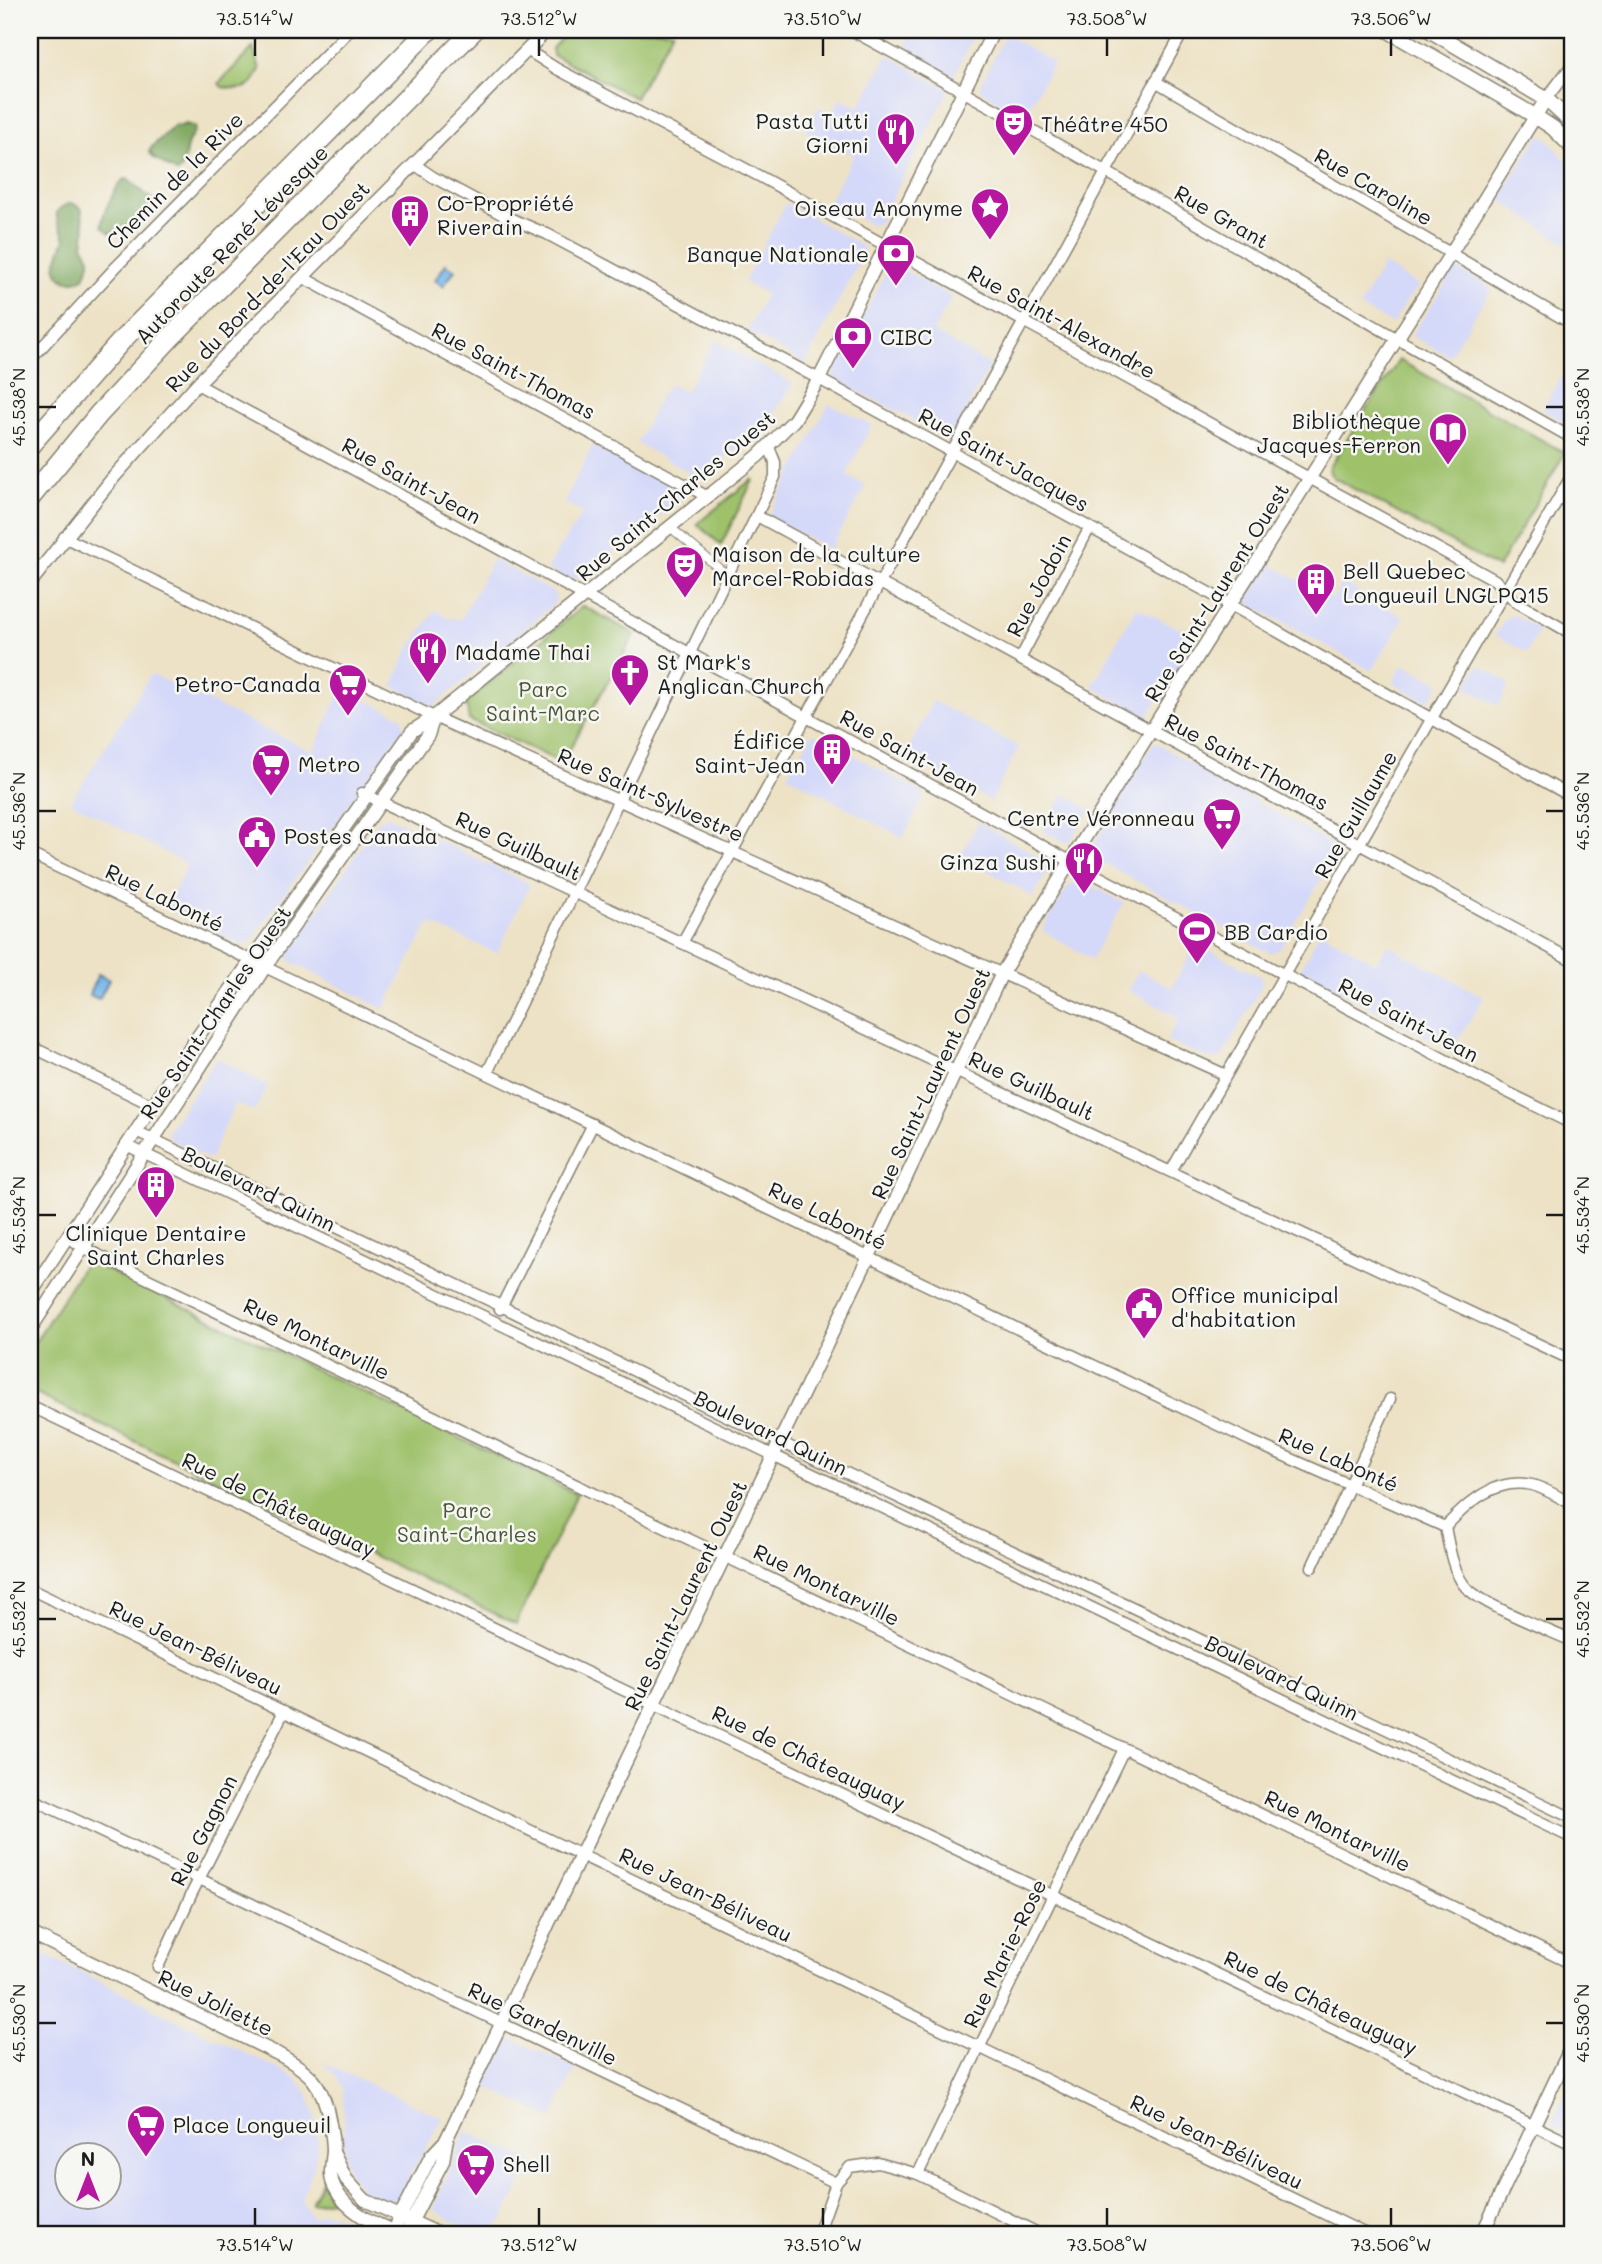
<svg xmlns="http://www.w3.org/2000/svg" width="1602" height="2264" viewBox="0 0 1602 2264" font-family="Mali,sans-serif">
	<style>
		.built { fill: #d4d8f9; fill-rule: evenodd }
		.green { fill: #9ec16a; stroke: #5d6e43; stroke-width: 2 }
		.forest { fill: #7ea75e; stroke: #4d623d; stroke-width: 2 }
		.water { fill: #79b8ec; stroke: #4a6a84; stroke-width: 2 }
		.lines { fill: none; stroke-linecap: round; stroke-linejoin: round }
		.pedestrian-casing { stroke: #847f70; stroke-width: 10 }
		.minor-casing { stroke: #847f70; stroke-width: 13 }
		.tertiary-casing { stroke: #847f70; stroke-width: 15 }
		.secondary-casing { stroke: #847f70; stroke-width: 17 }
		.motorway-casing { stroke: #847f70; stroke-width: 22 }
		.pedestrian { stroke: #fff; stroke-width: 8 }
		.minor { stroke: #fff; stroke-width: 10 }
		.tertiary { stroke: #fff; stroke-width: 12 }
		.secondary { stroke: #fff; stroke-width: 14 }
		.motorway { stroke: #fff; stroke-width: 19 }
		.ticks { fill: none; stroke: #1c1c1c; stroke-width: 2.5 }
		.labels { text-anchor: middle; dominant-baseline: central; stroke-width: 5; stroke-linejoin: round; paint-order: stroke }
		.poi-label { font-size: 21px; fill: #1c1c1c; stroke: #f6f6f2; text-anchor: start }
		.street-label { font-size: 21px; fill: #1c1c1c; stroke: #f6f6f2 }
		.park-label { font-size: 21px; fill: #4a5637; stroke: #f6f6f2 }
		.neatline { fill: none; stroke: #1c1c1c; stroke-width: 2.5 }
		.ticks-label { font-size: 18px; text-anchor: middle; fill: #1c1c1c }
	</style>
	<rect width="100%" height="100%" fill="#f6f6f2"/>
	<filter id="ink" filterUnits="userSpaceOnUse"><feTurbulence type="fractalNoise" baseFrequency=".0143" numOctaves="2"/><feDisplacementMap in="SourceGraphic" scale="14" xChannelSelector="R" yChannelSelector="G"/><feConvolveMatrix kernelMatrix="1 2 1 2 8 2 1 2 1" color-interpolation-filters="sRGB"/></filter>
	<filter id="wash" filterUnits="userSpaceOnUse"><feTurbulence type="fractalNoise" baseFrequency=".00686" numOctaves="4" result="noise"/><feDisplacementMap in="SourceGraphic" scale="28" xChannelSelector="R" yChannelSelector="G"/><feGaussianBlur stdDeviation="1.57" result="paint"/><feColorMatrix in="noise" values="0 0 0 0 0 0 0 0 0 0 0 0 0 0 0 0 0 1.4 0 .05"/><feComposite in="paint" operator="in"/></filter>
	<g filter="url(#wash)">
		<rect width="100%" height="100%" fill="#ede2c5"/>
		<g class="built">
			<polygon points="914,30 976,30 954,76 905,46"/>
			<polygon points="1005,35 1054,62 1024,116 981,91 979,88"/>
			<polygon points="888,55 949,90 879,223 872,225 828,202 854,155 804,131 819,107 833,113 840,98 859,107"/>
			<polygon points="1539,136 1545,136 1572,167 1572,248 1498,199"/>
			<polygon points="786,203 862,246 865,252 805,364 747,331 766,294 744,282"/>
			<polygon points="891,263 952,297 933,332 990,365 951,439 838,381 833,375"/>
			<polygon points="1383,264 1419,286 1405,303 1393,324 1359,307"/>
			<polygon points="1456,268 1492,288 1449,356 1411,336"/>
			<polygon points="715,341 789,381 792,384 772,417 753,436 699,478 637,443 660,397 670,384 685,392"/>
			<polygon points="1572,360 1572,427 1542,409"/>
			<polygon points="829,404 872,425 846,475 866,486 830,549 768,517"/>
			<polygon points="593,445 651,474 680,491 682,499 572,582 547,569 557,551 583,513 564,502"/>
			<polygon points="493,559 556,594 555,603 433,707 393,686 407,652 435,610 448,618 461,619"/>
			<polygon points="1270,564 1333,599 1342,582 1404,618 1372,671 1246,602"/>
			<polygon points="1136,607 1198,638 1147,717 1092,687"/>
			<polygon points="1515,615 1539,629 1527,653 1495,635 1507,617"/>
			<polygon points="1403,664 1440,683 1428,702 1393,683"/>
			<polygon points="1479,665 1509,683 1499,706 1466,687"/>
			<polygon points="151,674 313,752 342,688 402,717 404,728 250,942 242,945 166,909 187,864 71,802"/>
			<polygon points="933,701 1019,747 991,801 905,756"/>
			<polygon points="813,733 925,794 903,838 787,775"/>
			<polygon points="1154,742 1339,849 1280,949 1270,953 1094,858 1091,849"/>
			<polygon points="1064,794 1091,810 1068,844 1043,831"/>
			<polygon points="389,817 530,884 497,953 429,923 384,1009 290,961 289,954 380,819"/>
			<polygon points="978,822 1052,864 1033,897 961,855"/>
			<polygon points="1082,880 1124,903 1091,959 1042,930 1069,885"/>
			<polygon points="1320,931 1376,963 1387,945 1484,997 1452,1050 1300,970"/>
			<polygon points="1196,943 1261,977 1262,985 1222,1057 1213,1060 1167,1041 1179,1018 1128,990 1139,970 1172,988"/>
			<polygon points="217,1058 268,1086 254,1111 235,1103 210,1160 171,1140 167,1132"/>
			<path d="M30 1948 150 2005 149 2007 293 2076 306 2091 314 2110 318 2142 314 2167 301 2199 312 2218 321 2213 334 2214 371 2232V2234H30ZM66 2156H108V2198H66Z"/>
			<polygon points="511,2039 576,2068 552,2118 486,2087 506,2043"/>
			<polygon points="326,2064 443,2118 394,2204 369,2191 367,2194 361,2189 348,2171 345,2153 343,2089 336,2076 324,2065"/>
			<polygon points="1572,2079 1572,2135 1556,2127 1553,2123"/>
			<polygon points="466,2131 532,2161 504,2218 491,2234 477,2234 435,2211 434,2207"/>
		</g>
		<g class="green">
			<polygon points="569,30 670,30 673,31 635,98 553,55 552,48"/>
			<path d="M253 48 260 69C252 90 243 91 222 87L219 83Z"/>
			<polygon points="1399,360 1565,453 1498,568 1334,478 1330,473 1329,467"/>
			<polygon points="752,479 753,480 721,545 697,524"/>
			<polygon points="583,606 635,634 562,763 469,720 466,702"/>
			<polygon points="90,1262 577,1494 516,1624 30,1391 30,1350 85,1263"/>
			<polygon points="322,2181 331,2200 312,2203 312,2201"/>
		</g>
		<g class="forest">
			<path d="M186 124 195 127C195 135 190 136 188 143 184 154 187 163 178 173L154 158 149 152 152 147 175 125 181 126Z"/>
			<path d="M124 179H127L154 201C146 214 126 231 110 233L102 226C101 215 116 186 124 179Z"/>
			<path d="M72 203 81 208 85 230 83 245 90 257V263L84 278C70 284 59 282 55 266L65 239C61 224 45 210 72 203Z"/>
		</g>
		<g class="water">
			<polygon points="446,264 455,270 443,286 435,280"/>
			<polygon points="98,974 109,980 99,999 89,995"/>
		</g>
	</g>
	<g filter="url(#ink)">
		<g class="lines">
			<g class="pedestrian-casing">
				<polyline id="pedestrian" points="670,527 728,576"/>
			</g>
			<g class="minor-casing">
				<g id="minor">
					<path d="M851 30C1094 161 1331 303 1572 438"/>
					<polyline points="527,50 557,69 759,176 1495,580 1515,601 1572,634"/>
					<polyline points="1155,81 1572,324"/>
					<polyline points="1546,99 1572,65"/>
					<polyline points="414,164 433,177 507,217 547,234 819,379 1231,605 1346,671 1572,797"/>
					<polyline points="302,277 708,497"/>
					<polyline points="30,360 116,267 350,30"/>
					<polyline points="197,384 1081,867 1491,1084 1572,1124"/>
					<polyline points="757,516 1572,960"/>
					<polyline points="64,537 434,717 1226,1075"/>
					<polyline points="1020,659 1089,529"/>
					<polyline points="362,793 1572,1360"/>
					<polyline points="30,854 1251,1441 1445,1527"/>
					<polyline points="682,943 1184,30"/>
					<polyline points="30,1046 152,1105"/>
					<polyline points="487,1073 775,477 775,462 769,447"/>
					<polyline points="136,1131 501,1306 780,1442 1136,1609 1572,1818"/>
					<polyline points="126,1145 1572,1838"/>
					<polyline points="1171,1171 1572,475"/>
					<polyline points="67,1237 92,1252 1572,1964"/>
					<polyline points="500,1309 593,1124"/>
					<polyline points="30,1406 1572,2144"/>
					<path d="M1445 1527C1449 1546 1452 1569 1464 1585 1479 1604 1548 1630 1572 1641"/>
					<path d="M1445 1527C1468 1503 1495 1477 1532 1485 1545 1488 1560 1498 1572 1504"/>
					<polyline points="1312,1567 1390,1399"/>
					<polyline points="30,1589 1366,2234"/>
					<polyline points="30,1798 836,2183"/>
					<polyline points="158,1967 192,1893 284,1711"/>
					<polyline points="918,2174 1124,1749"/>
					<polyline points="818,2234 836,2183 850,2167 878,2163 918,2174 1040,2234"/>
				</g>
			</g>
			<g class="tertiary-casing">
				<g id="tertiary">
					<polyline points="30,583 113,478 197,384 547,30"/>
					<polyline points="30,1294 194,1042 412,731 434,717 758,456 794,420 819,379 994,30"/>
					<polyline points="30,1330 265,967 428,735 434,717"/>
					<path d="M30 1933 278 2054C309 2071 323 2083 329 2119 331 2129 333 2141 333 2151 332 2165 328 2176 335 2188 347 2213 376 2224 400 2234"/>
					<polyline points="334,2154 346,2179 365,2200 439,2234"/>
					<polyline points="396,2225 431,2156 447,2139"/>
					<polyline points="405,2234 443,2161 447,2138 581,1855 874,1246 1002,973 1127,769 1451,253 1546,99"/>
					<polyline points="1482,2234 1572,2045"/>
				</g>
			</g>
			<g class="secondary-casing">
				<g id="secondary">
					<polyline points="1387,30 1535,116 1553,128 1572,147"/>
					<polyline points="1429,30 1546,99 1572,123"/>
				</g>
			</g>
			<g class="motorway-casing">
				<g id="motorway">
					<polyline points="30,445 123,339 429,30"/>
					<polyline points="30,498 99,414 171,337 474,30"/>
				</g>
			</g>
			<use href="#pedestrian" class="pedestrian"/>
			<use href="#minor" class="minor"/>
			<use href="#tertiary" class="tertiary"/>
			<use href="#secondary" class="secondary"/>
			<use href="#motorway" class="motorway"/>
		</g>
	</g>
	<path class="ticks" d="M255 38V56M539 38V56M823 38V56M1107 38V56M1391 38V56M38 407H56M1546 407H1564M38 811H56M1546 811H1564M38 1215H56M1546 1215H1564M38 1619H56M1546 1619H1564M38 2023H56M1546 2023H1564M255 2208V2226M539 2208V2226M823 2208V2226M1107 2208V2226M1391 2208V2226"/>
	<defs>
		<g id="theatre-pin" transform="scale(2.0125)"><path d="M0 17L-7.5 6A9.5 9.5 0 1 1 7.5 6Z" fill="#b5179e" stroke="#f6f6f2"/><path d="M-5-5.5Q0-4 5-5.5V0Q5 5 0 6Q-5 5-5 0ZM-3.3-2.5H-1v1.5H-3.3ZM1-2.5H3.3v1.5H1ZM-2.8 1Q0 5.5 2.8 1Z" fill="#fff"/></g>
		<g id="restaurant-pin" transform="scale(2.0125)"><path d="M0 17L-7.5 6A9.5 9.5 0 1 1 7.5 6Z" fill="#b5179e" stroke="#f6f6f2"/><path d="M-5-6h1v4h1v-4h1v4h1v-4h1v5L-1.5 .5V6h-2V.5L-5-1ZM5-6V6H3V1.5H1.5Q1.5-4 5-6Z" fill="#fff"/></g>
		<g id="sight-pin" transform="scale(2.0125)"><path d="M0 17L-7.5 6A9.5 9.5 0 1 1 7.5 6Z" fill="#b5179e" stroke="#f6f6f2"/><path d="M0-6L1.8-2.2L6-1.7L2.9 1.2L3.7 5.4L0 3.3L-3.7 5.4L-2.9 1.2L-6-1.7L-1.8-2.2Z" fill="#fff"/></g>
		<g id="building-pin" transform="scale(2.0125)"><path d="M0 17L-7.5 6A9.5 9.5 0 1 1 7.5 6Z" fill="#b5179e" stroke="#f6f6f2"/><path d="M-4-6H4V6H1V3H-1V6H-4ZM-2.5-4.3h1.7v1.8h-1.7ZM.8-4.3h1.7v1.8H.8ZM-2.5-1h1.7V.8h-1.7ZM.8-1h1.7V.8H.8Z" fill="#fff"/></g>
		<g id="bank-pin" transform="scale(2.0125)"><path d="M0 17L-7.5 6A9.5 9.5 0 1 1 7.5 6Z" fill="#b5179e" stroke="#f6f6f2"/><path d="M-6-4H6V4H-6ZM0-2.3a2.3 2.3 0 1 0 0 4.6a2.3 2.3 0 1 0 0-4.6Z" fill="#fff"/></g>
		<g id="library-pin" transform="scale(2.0125)"><path d="M0 17L-7.5 6A9.5 9.5 0 1 1 7.5 6Z" fill="#b5179e" stroke="#f6f6f2"/><path d="M-6-4Q-3-5.5-.7-3.5V5Q-3 3-6 4ZM6-4Q3-5.5 .7-3.5V5Q3 3 6 4Z" fill="#fff"/></g>
		<g id="church-pin" transform="scale(2.0125)"><path d="M0 17L-7.5 6A9.5 9.5 0 1 1 7.5 6Z" fill="#b5179e" stroke="#f6f6f2"/><path d="M-1.2-6h2.4v3.5h3.3v2.4h-3.3V6h-2.4V-.1h-3.3v-2.4h3.3Z" fill="#fff"/></g>
		<g id="supermarket-pin" transform="scale(2.0125)"><path d="M0 17L-7.5 6A9.5 9.5 0 1 1 7.5 6Z" fill="#b5179e" stroke="#f6f6f2"/><path d="M-6-5.5h2.5l.6 2H6L4.5 2H-2.5L-4.4-4H-6ZM-1.5 3.2a1.3 1.3 0 1 0 .1 0ZM3 3.2a1.3 1.3 0 1 0 .1 0Z" fill="#fff"/></g>
		<g id="civic-pin" transform="scale(2.0125)"><path d="M0 17L-7.5 6A9.5 9.5 0 1 1 7.5 6Z" fill="#b5179e" stroke="#f6f6f2"/><path d="M-.6-6.5H3V-4.5H.6V-3L4-1V1h2V6H-6V1h2V-1L-.6-3ZM-1.2 2.5V6h2.4V2.5Z" fill="#fff"/></g>
		<g id="stadium-pin" transform="scale(2.0125)"><path d="M0 17L-7.5 6A9.5 9.5 0 1 1 7.5 6Z" fill="#b5179e" stroke="#f6f6f2"/><path d="M0-5a6.5 5 0 1 0 0 10a6.5 5 0 1 0 0-10ZM-3.5-1.8h7v3.6h-7Z" fill="#fff"/></g>
	</defs>
	<g fill-rule="evenodd">
		<use href="#theatre-pin" x="1014" y="123"/>
		<use href="#restaurant-pin" x="896" y="132"/>
		<use href="#sight-pin" x="990" y="207"/>
		<use href="#building-pin" x="410" y="214"/>
		<use href="#bank-pin" x="896" y="253"/>
		<use href="#bank-pin" x="853" y="336"/>
		<use href="#library-pin" x="1448" y="432"/>
		<use href="#theatre-pin" x="685" y="565"/>
		<use href="#building-pin" x="1316" y="582"/>
		<use href="#restaurant-pin" x="428" y="651"/>
		<use href="#church-pin" x="630" y="673"/>
		<use href="#supermarket-pin" x="348" y="683"/>
		<use href="#building-pin" x="832" y="752"/>
		<use href="#supermarket-pin" x="271" y="763"/>
		<use href="#supermarket-pin" x="1222" y="817"/>
		<use href="#civic-pin" x="257" y="835"/>
		<use href="#restaurant-pin" x="1084" y="861"/>
		<use href="#stadium-pin" x="1197" y="931"/>
		<use href="#building-pin" x="156" y="1185"/>
		<use href="#civic-pin" x="1144" y="1306"/>
		<use href="#supermarket-pin" x="146" y="2124"/>
		<use href="#supermarket-pin" x="476" y="2163"/>
	</g>
	<g class="labels">
		<g class="poi-label">
			<text x="869" y="120" text-anchor="end">Pasta Tutti<tspan x="869" dy="24">Giorni</tspan></text>
			<text x="1041" y="123">Théâtre 450</text>
			<text x="437" y="202">Co-Propriété<tspan x="437" dy="24">Riverain</tspan></text>
			<text x="963" y="207" text-anchor="end">Oiseau Anonyme</text>
			<text x="869" y="253" text-anchor="end">Banque Nationale</text>
			<text x="880" y="336">CIBC</text>
			<text x="1421" y="420" text-anchor="end">Bibliothèque<tspan x="1421" dy="24">Jacques-Ferron</tspan></text>
			<text x="712" y="553">Maison de la culture<tspan x="712" dy="24">Marcel-Robidas</tspan></text>
			<text x="1343" y="570">Bell Quebec<tspan x="1343" dy="24">Longueuil LNGLPQ15</tspan></text>
			<text x="455" y="651">Madame Thai</text>
			<text x="657" y="661">St Mark's<tspan x="657" dy="24">Anglican Church</tspan></text>
			<text x="321" y="683" text-anchor="end">Petro-Canada</text>
			<text x="805" y="740" text-anchor="end">Édifice<tspan x="805" dy="24">Saint-Jean</tspan></text>
			<text x="298" y="763">Metro</text>
			<text x="1195" y="817" text-anchor="end">Centre Véronneau</text>
			<text x="284" y="835">Postes Canada</text>
			<text x="1057" y="861" text-anchor="end">Ginza Sushi</text>
			<text x="1224" y="931">BB Cardio</text>
			<text x="156" y="1232" text-anchor="middle">Clinique Dentaire<tspan x="156" dy="24">Saint Charles</tspan></text>
			<text x="1171" y="1294">Office municipal<tspan x="1171" dy="24">d'habitation</tspan></text>
			<text x="173" y="2124">Place Longueuil</text>
			<text x="503" y="2163">Shell</text>
		</g>
		<g class="street-label">
			<text transform="translate(174 180) rotate(-45)">Chemin de la Rive</text>
			<text transform="translate(1374 186) rotate(30)">Rue Caroline</text>
			<text transform="translate(1222 216) rotate(30)">Rue Grant</text>
			<text transform="translate(231 244) rotate(-46)">Autoroute René-Lévesque</text>
			<text transform="translate(267 286) rotate(-46)">Rue du Bord-de-l'Eau Ouest</text>
			<text transform="translate(1062 321) rotate(29)">Rue Saint-Alexandre</text>
			<text transform="translate(514 370) rotate(28)">Rue Saint-Thomas</text>
			<text transform="translate(1004 459) rotate(29)">Rue Saint-Jacques</text>
			<text transform="translate(412 480) rotate(29)">Rue Saint-Jean</text>
			<text transform="translate(675 495) rotate(-40)">Rue Saint-Charles Ouest</text>
			<text transform="translate(1038 585) rotate(-62)">Rue Jodoin</text>
			<text transform="translate(1216 592) rotate(-58)">Rue Saint-Laurent Ouest</text>
			<text transform="translate(910 752) rotate(29)">Rue Saint-Jean</text>
			<text transform="translate(1247 761) rotate(28)">Rue Saint-Thomas</text>
			<text transform="translate(651 794) rotate(24)">Rue Saint-Sylvestre</text>
			<text transform="translate(1355 814) rotate(-60)">Rue Guillaume</text>
			<text transform="translate(519 845) rotate(25)">Rue Guilbault</text>
			<text transform="translate(165 897) rotate(26)">Rue Labonté</text>
			<text transform="translate(215 1012) rotate(-56)">Rue Saint-Charles Ouest</text>
			<text transform="translate(1409 1019) rotate(28)">Rue Saint-Jean</text>
			<text transform="translate(930 1083) rotate(-65)">Rue Saint-Laurent Ouest</text>
			<text transform="translate(1032 1085) rotate(25)">Rue Guilbault</text>
			<text transform="translate(259 1188) rotate(26)">Boulevard Quinn</text>
			<text transform="translate(828 1215) rotate(26)">Rue Labonté</text>
			<text transform="translate(317 1338) rotate(26)">Rue Montarville</text>
			<text transform="translate(771 1432) rotate(26)">Boulevard Quinn</text>
			<text transform="translate(1339 1459) rotate(24)">Rue Labonté</text>
			<text transform="translate(279 1504) rotate(26)">Rue de Châteauguay</text>
			<text transform="translate(827 1584) rotate(26)">Rue Montarville</text>
			<text transform="translate(685 1595) rotate(-64)">Rue Saint-Laurent Ouest</text>
			<text transform="translate(196 1647) rotate(26)">Rue Jean-Béliveau</text>
			<text transform="translate(1282 1677) rotate(26)">Boulevard Quinn</text>
			<text transform="translate(809 1757) rotate(26)">Rue de Châteauguay</text>
			<text transform="translate(203 1830) rotate(-63)">Rue Gagnon</text>
			<text transform="translate(1338 1830) rotate(26)">Rue Montarville</text>
			<text transform="translate(706 1894) rotate(26)">Rue Jean-Béliveau</text>
			<text transform="translate(1004 1953) rotate(-64)">Rue Marie-Rose</text>
			<text transform="translate(216 2002) rotate(26)">Rue Joliette</text>
			<text transform="translate(1321 2002) rotate(26)">Rue de Châteauguay</text>
			<text transform="translate(543 2023) rotate(26)">Rue Gardenville</text>
			<text transform="translate(1217 2141) rotate(26)">Rue Jean-Béliveau</text>
		</g>
		<g class="park-label">
			<text x="543" y="688">Parc<tspan x="543" dy="24">Saint-Marc</tspan></text>
			<text x="467" y="1509">Parc<tspan x="467" dy="24">Saint-Charles</tspan></text>
		</g>
	</g>
	<rect width="1602" height="2264" fill="none" stroke="#f6f6f2" stroke-width="77"/>
	<g transform="translate(88 2176)"><circle r="33" fill="#f6f6f2" stroke="#9f9f9c" stroke-width="2"/>
	<path d="M0-5L12 26L0 18L-12 26Z" fill="#b5179e"/>
	<text y="-10" font-size="19" font-weight="bold" text-anchor="middle" fill="#1c1c1c">N</text>
	</g>
	<rect x="38" y="38" width="1526" height="2188" class="neatline"/>
	<g class="ticks-label">
		<text x="255" y="25">73.514°W</text>
		<text x="539" y="25">73.512°W</text>
		<text x="823" y="25">73.510°W</text>
		<text x="1107" y="25">73.508°W</text>
		<text x="1391" y="25">73.506°W</text>
		<text transform="translate(19 407) rotate(-90)" y="6">45.538°N</text>
		<text transform="translate(1583 407) rotate(-90)" y="6">45.538°N</text>
		<text transform="translate(19 811) rotate(-90)" y="6">45.536°N</text>
		<text transform="translate(1583 811) rotate(-90)" y="6">45.536°N</text>
		<text transform="translate(19 1215) rotate(-90)" y="6">45.534°N</text>
		<text transform="translate(1583 1215) rotate(-90)" y="6">45.534°N</text>
		<text transform="translate(19 1619) rotate(-90)" y="6">45.532°N</text>
		<text transform="translate(1583 1619) rotate(-90)" y="6">45.532°N</text>
		<text transform="translate(19 2023) rotate(-90)" y="6">45.530°N</text>
		<text transform="translate(1583 2023) rotate(-90)" y="6">45.530°N</text>
		<text x="255" y="2251">73.514°W</text>
		<text x="539" y="2251">73.512°W</text>
		<text x="823" y="2251">73.510°W</text>
		<text x="1107" y="2251">73.508°W</text>
		<text x="1391" y="2251">73.506°W</text>
	</g>
</svg>
